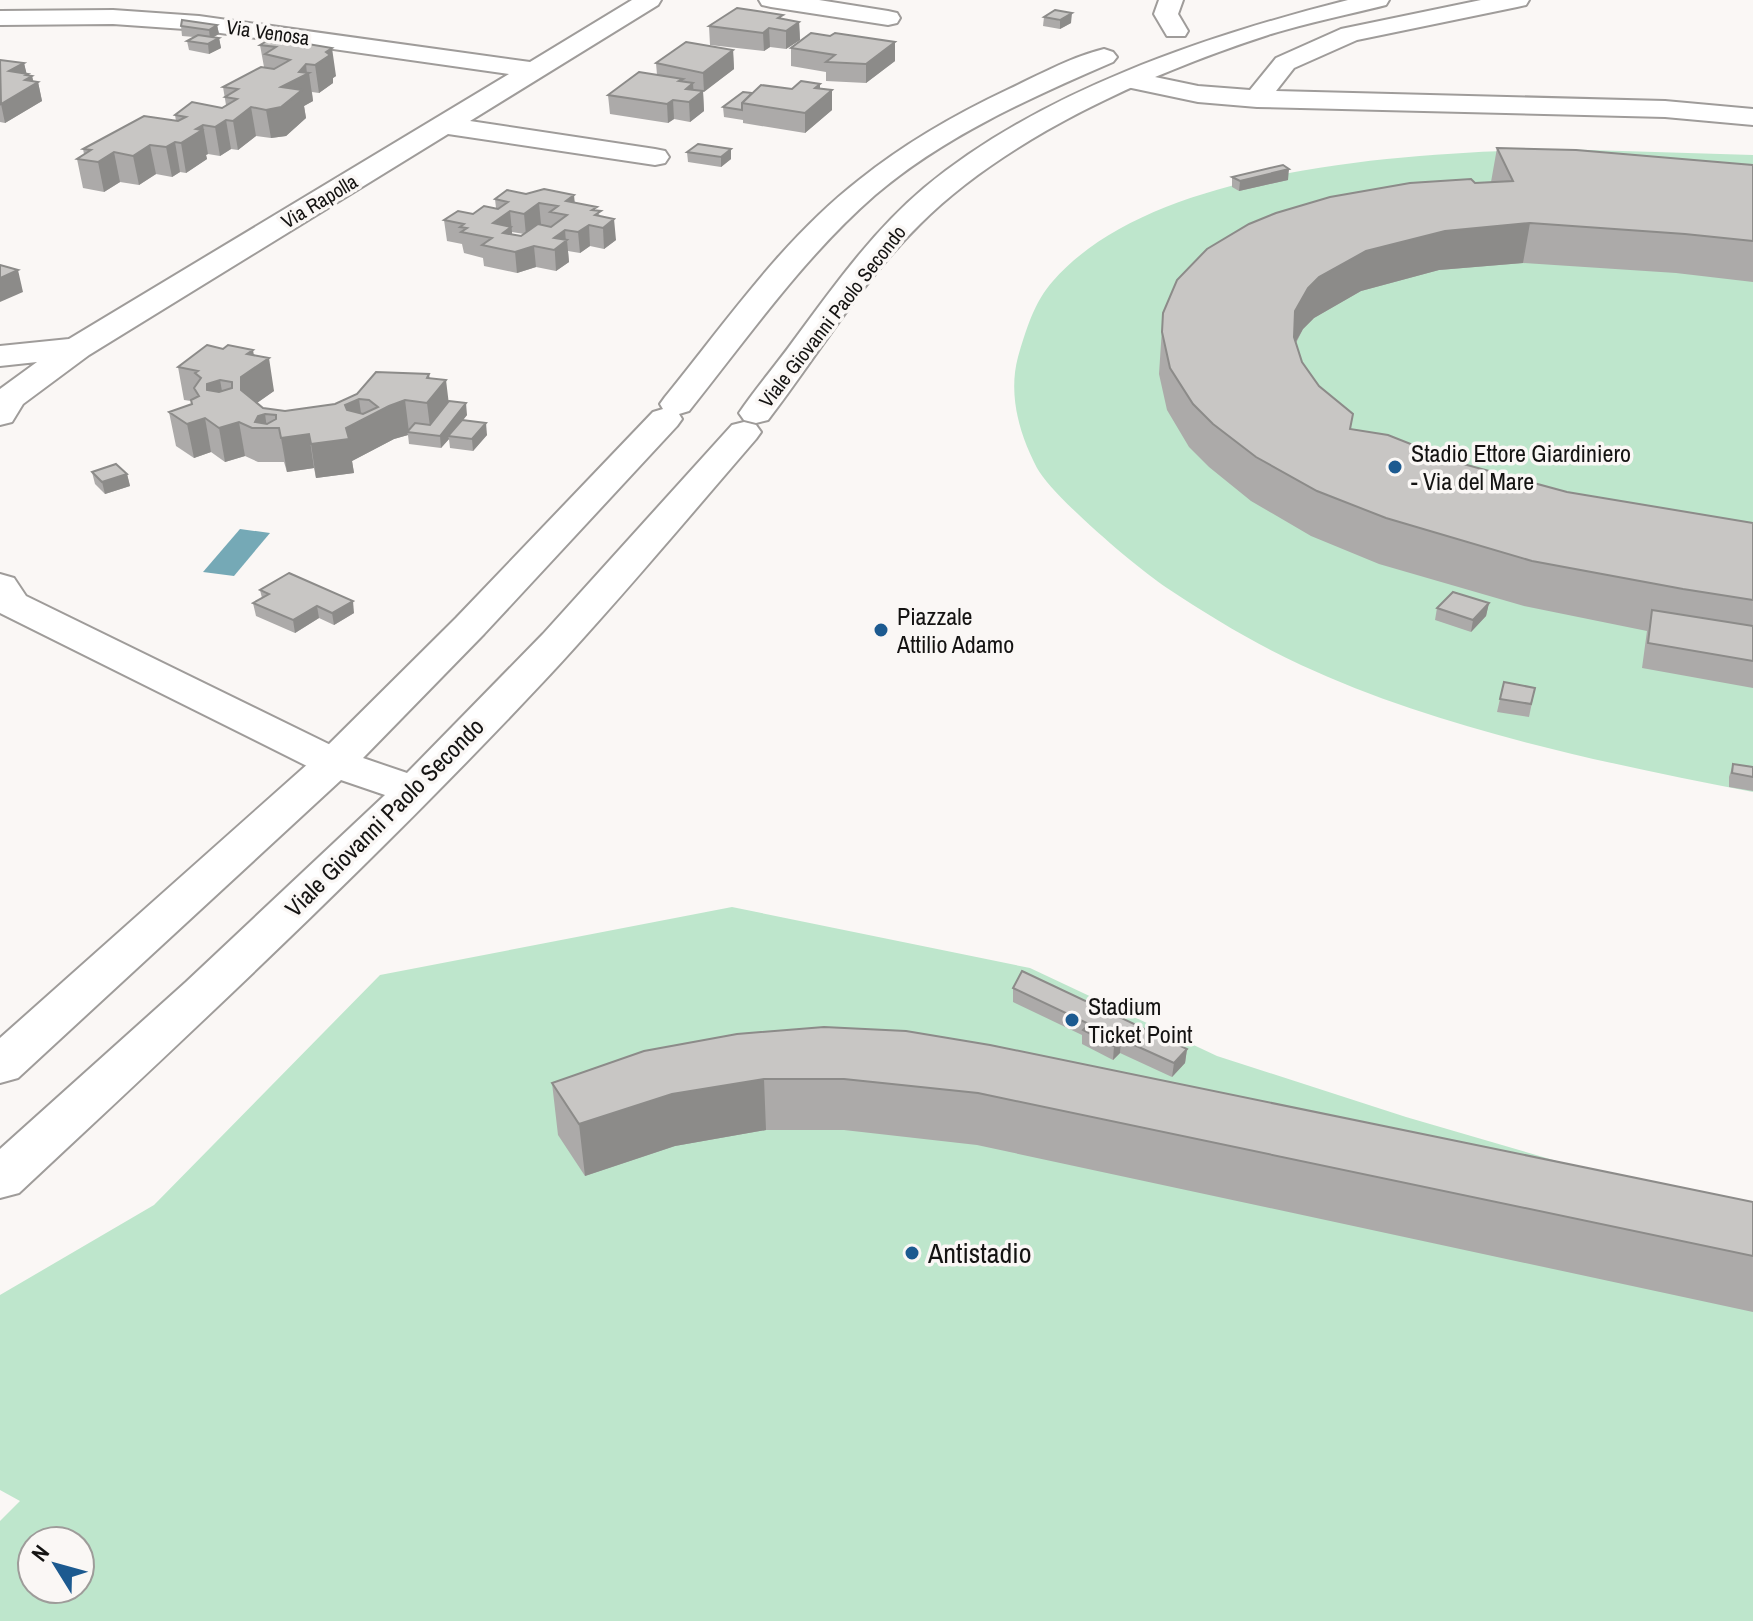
<svg xmlns="http://www.w3.org/2000/svg" width="1753" height="1621" viewBox="0 0 1753 1621" font-family="'Archivo Narrow',sans-serif">
	<style>
		.green { fill: #bee6cc; fill-rule: evenodd }
		.water { fill: #75a9b6 }
		.lines { fill: none; stroke-linecap: round; stroke-linejoin: round }
		.minor-casing { stroke: #9f9c9a; stroke-width: 4 }
		.major-casing { stroke: #9f9c9a; stroke-width: 4 }
		.minor { fill: #fff; fill-rule: evenodd }
		.major { fill: #fff; fill-rule: evenodd }
		.wall { fill: #acaaa9; fill-rule: evenodd }
		.shaded-wall { fill: #8c8b89 }
		.building { fill: #c8c6c4; stroke: #8c8b89; stroke-width: 2; fill-rule: evenodd }
		.poi-dot { fill: #1c5a90; stroke: #faf7f5; stroke-width: 3 }
		.labels { text-anchor: middle; dominant-baseline: central; stroke-width: 7; stroke-linejoin: round; paint-order: stroke }
		.far-street-label { font-size: 20px; fill: #141312; stroke: #faf7f5 }
		.poi-label { font-size: 24px; fill: #141312; stroke: #faf7f5; text-anchor: start }
		.street-label { font-size: 24px; fill: #141312; stroke: #faf7f5 }
		.near-poi-label { font-size: 28px; fill: #141312; stroke: #faf7f5; text-anchor: start }
	</style>
	<rect width="100%" height="100%" fill="#faf7f5"/>
	<g class="green">
		<path d="M1557 149 1753 155V792C1604 763 1439 729 1301 665 1254 643 1209 616 1167 588 1137 568 1053 497 1037 468 1019 434 1008 394 1018 357 1026 330 1034 302 1053 281 1154 165 1413 153 1557 149Z"/>
		<path d="M732 907 1030 968 1217 1056 1406 1117 1615 1178 1753 1211V1621H0V1521L20 1501 0 1490V1295L154 1205 380 975ZM32 1541H80V1589H32Z"/>
	</g>
	<polygon class="water" points="240,529 270,533 234,576 203,572"/>
	<g class="lines">
		<g class="minor-casing">
			<g id="minor">
				<polygon points="632,0 661,0 658,5 470,121 655,149 665,151 669,157 665,163 655,165 448,134 89,355 23,404 12,422 0,425 0,389 37,362 0,366 0,346 69,339 509,74 199,30 113,24 0,25 0,11 113,10 199,16 530,62"/>
				<polygon points="759,0 819,0 888,11 897,13 900,18 897,23 888,25 771,7 762,5"/>
				<polygon points="1159,0 1183,0 1178,14 1188,31 1185,36 1167,36 1154,14"/>
				<polygon points="1481,0 1529,0 1526,5 1517,7 1357,40 1294,68 1276,91 1665,101 1753,109 1753,125 1665,117 1257,107 1198,102 1122,86 1118,80 1122,74 1131,72 1198,86 1250,90 1276,58 1341,29"/>
				<polygon points="0,574 14,578 26,596 349,754 355,763 349,772 334,776 319,772 0,613"/>
			</g>
		</g>
		<g class="major-casing">
			<g id="major">
				<path d="M1348 0H1389L1386 5C1347 15 1306 23 1268 35 1151 73 1008 136 920 224 861 282 818 355 768 420L756 423 744 420 739 413C756 388 776 365 794 340 833 287 873 231 924 188 1039 92 1205 36 1348 0Z"/>
				<path d="M1104 49 1113 52 1117 57 1113 62C1030 98 944 136 875 195 803 258 748 337 689 411L679 414 682 419 677 426 484 634 363 758 407 773 543 634 732 425 744 422 756 425 761 432 756 439C686 520 617 603 544 681 377 859 198 1026 19 1193L0 1198V1149L186 982 385 795 341 780 18 1078 0 1083V1038L319 754 456 618 653 412 663 409 660 404 665 397C726 322 782 240 859 180 905 143 956 114 1009 89 1039 75 1071 57 1104 49Z"/>
			</g>
		</g>
		<use href="#minor" class="minor"/>
		<use href="#major" class="major"/>
	</g>
	<g class="wall">
		<polygon points="1044,17 1071,23 1060,29 1043,26"/>
		<polygon points="783,19 799,22 800,40 786,49 770,47 764,51 710,45 709,26"/>
		<polygon points="217,25 219,34 213,37 219,38 221,48 209,54 189,50 187,41 194,37 182,36 181,26"/>
		<polygon points="830,36 895,42 895,61 866,83 826,81 826,72 791,66 791,48"/>
		<polygon points="272,38 336,76 333,78 333,83 319,93 312,92 313,101 304,106 306,118 286,136 271,138 256,136 238,150 231,149 220,156 208,154 206,155 207,159 186,173 180,172 172,177 156,174 139,185 120,182 104,192 83,188 77,159 84,154 83,149 176,121 175,115 222,108 226,105 223,87 264,67 260,45"/>
		<polygon points="733,50 734,69 703,92 704,111 690,122 674,119 668,123 610,114 608,95 657,75 656,63"/>
		<polygon points="0,60 24,63 26,73 29,76 32,76 33,81 38,82 42,101 5,123 0,122"/>
		<polygon points="820,88 832,90 832,110 805,133 743,123 743,120 724,117 723,107 752,93 792,89"/>
		<polygon points="1497,148 1753,165 1753,282 1676,273 1523,263 1439,270 1361,291 1314,318 1303,329 1296,343 1302,362 1351,429 1456,462 1567,492 1753,523 1753,688 1642,668 1647,631 1524,606 1379,564 1311,536 1251,501 1209,467 1189,447 1167,410 1159,374 1163,313 1491,182"/>
		<polygon points="687,152 731,159 721,167 688,162"/>
		<polygon points="1232,177 1288,180 1239,191 1232,187"/>
		<path d="M495 199 575 203 597 211 616 240 604 249 590 246 580 253 568 251 569 262 556 271 536 267 517 273 484 266 483 258 464 253 462 244 447 241 444 220 496 208ZM512 232 524 234 521 236 512 235Z"/>
		<polygon points="223,349 253,350 253,355 274,391 257,403 263,408 285,411 335,404 430,378 449,401 467,415 463,420 487,435 473,451 450,448 449,439 441,448 409,444 408,435 394,439 352,461 354,473 316,478 314,468 287,472 284,462 258,462 245,456 225,462 211,452 194,458 176,446 169,412 192,404 191,401 184,400 178,367"/>
		<polygon points="92,472 127,474 130,486 105,494 95,484"/>
		<polygon points="260,590 354,613 334,625 319,618 295,633 256,616 253,603 262,598"/>
		<polygon points="1489,603 1486,616 1471,632 1435,620 1437,608"/>
		<polygon points="1535,688 1529,717 1497,712 1500,699"/>
		<polygon points="1733,764 1753,767 1753,791 1729,787 1729,777"/>
		<polygon points="1013,988 1187,1049 1185,1063 1172,1077 1120,1053 1113,1060 1082,1044 1082,1035 1013,1002"/>
		<polygon points="737,1034 1753,1202 1753,1312 977,1145 844,1130 766,1130 675,1146 585,1176 558,1135 552,1083"/>
	</g>
	<g class="shaded-wall">
		<polygon points="1072,13 1071,23 1060,29 1060,20"/>
		<polygon points="799,22 800,40 786,49 786,31"/>
		<polygon points="217,25 219,34 210,39 209,30"/>
		<polygon points="769,28 770,47 764,51 763,33"/>
		<polygon points="219,38 221,48 209,54 208,44"/>
		<polygon points="895,42 895,61 866,83 866,64"/>
		<polygon points="332,48 336,76 333,78 333,83 319,93 315,65 326,52"/>
		<polygon points="733,50 734,69 704,92 703,73"/>
		<polygon points="24,63 27,75 28,74 29,78 32,76 34,84 38,82 42,101 5,123 1,104 9,71"/>
		<polygon points="306,64 307,74 309,73 313,101 304,106 306,118 286,136 271,138 266,110 281,87"/>
		<polygon points="693,83 694,99 703,91 704,111 690,122 689,102 686,89"/>
		<polygon points="820,84 820,100 832,90 832,110 805,133 805,113 815,88"/>
		<polygon points="673,100 674,119 668,123 667,104"/>
		<polygon points="251,107 256,136 238,150 233,121"/>
		<polygon points="226,120 231,149 220,156 215,127"/>
		<polygon points="203,125 208,154 206,155 207,159 186,173 181,143"/>
		<polygon points="175,142 180,172 172,177 166,147"/>
		<polygon points="150,145 156,174 139,185 133,156"/>
		<polygon points="731,149 731,159 721,167 721,157"/>
		<polygon points="114,152 120,182 104,192 98,162"/>
		<polygon points="1289,169 1288,180 1239,191 1240,181"/>
		<polygon points="574,195 576,215 566,201"/>
		<polygon points="539,203 541,224 526,235 524,214"/>
		<polygon points="510,211 512,232 513,248 493,223"/>
		<polygon points="614,219 616,240 604,249 603,228"/>
		<polygon points="1530,223 1523,263 1439,270 1361,291 1314,318 1303,329 1290,352 1295,311 1308,288 1319,277 1366,251 1445,231"/>
		<polygon points="589,225 590,246 580,253 578,232"/>
		<polygon points="565,230 566,242 567,240 569,262 556,271 554,238"/>
		<polygon points="534,246 536,267 517,273 515,252"/>
		<polygon points="18,270 23,292 0,302 0,278"/>
		<polygon points="253,350 256,367 269,358 274,391 247,410 241,390 241,377 247,354"/>
		<polygon points="429,374 432,397 446,380 450,413 431,435 427,403 427,378"/>
		<polygon points="220,380 226,413 207,390 207,384"/>
		<polygon points="359,399 362,420 389,406 405,400 409,432 407,432 408,435 394,439 352,461 354,473 316,478 311,444 345,405"/>
		<polygon points="466,403 467,415 450,436 448,436 449,439 441,448 440,436"/>
		<polygon points="265,414 267,428 255,422 258,416"/>
		<polygon points="205,418 211,452 194,458 187,424"/>
		<polygon points="239,422 245,456 225,462 219,428"/>
		<polygon points="486,423 487,435 473,451 472,439"/>
		<polygon points="309,434 314,468 287,472 281,438"/>
		<polygon points="127,474 130,486 105,494 102,482"/>
		<polygon points="353,601 354,613 334,625 332,613"/>
		<polygon points="1489,603 1486,616 1471,632 1473,620"/>
		<polygon points="317,606 319,618 295,633 293,620"/>
		<polygon points="1121,1039 1120,1053 1113,1060 1114,1046"/>
		<polygon points="1187,1049 1185,1063 1172,1077 1174,1063"/>
		<polygon points="764,1079 766,1130 675,1146 585,1176 579,1124 672,1094"/>
	</g>
	<g class="building">
		<polygon points="737,8 783,15 778,18 799,22 786,31 769,28 763,33 709,26"/>
		<polygon points="1055,10 1072,13 1060,20 1044,17"/>
		<polygon points="182,20 217,25 209,30 181,26"/>
		<polygon points="811,33 830,36 835,33 895,42 866,64 826,62 835,55 791,48"/>
		<polygon points="198,35 219,38 208,44 187,41"/>
		<polygon points="272,38 332,48 326,52 330,55 315,65 306,64 299,72 309,73 281,87 302,90 281,107 266,110 251,107 233,121 226,120 215,127 203,125 196,129 202,130 181,143 175,142 166,147 150,145 133,156 114,152 98,162 77,159 91,150 83,149 144,116 178,121 186,117 175,115 192,102 222,108 237,99 225,97 238,89 223,87 261,67 274,69 290,60 265,54 276,47 260,45"/>
		<polygon points="686,42 733,50 703,73 656,63"/>
		<polygon points="0,60 24,63 9,71 28,74 26,75 32,76 25,80 38,82 1,104"/>
		<polygon points="639,72 683,79 679,81 693,83 686,89 703,91 689,102 673,100 667,104 608,95"/>
		<polygon points="801,81 820,84 815,88 832,90 805,113 742,103 761,85 792,89"/>
		<polygon points="743,92 752,93 742,103 742,110 723,107"/>
		<polygon points="698,144 731,149 721,157 687,152"/>
		<polygon points="1497,148 1576,150 1753,165 1753,241 1685,234 1530,223 1445,231 1366,251 1319,277 1308,288 1295,311 1294,337 1302,362 1319,386 1353,414 1350,429 1388,435 1456,462 1567,492 1753,523 1753,600 1683,589 1532,561 1386,518 1317,491 1256,457 1213,424 1193,404 1170,368 1162,332 1163,313 1177,280 1207,249 1249,224 1276,213 1330,197 1410,183 1471,179 1475,183 1513,181"/>
		<polygon points="1283,165 1289,169 1240,181 1232,177"/>
		<path d="M544 189 574 195 566 201 597 207 592 210 601 211 595 215 614 219 603 228 589 225 578 232 565 230 554 238 567 240 554 250 534 246 515 252 482 245 492 238 461 232 467 228 460 227 464 224 444 220 458 211 473 214 484 206 498 209 508 202 495 199 507 190 526 194ZM539 203 558 206 550 212 567 215 551 227 538 224 521 236 503 233 511 227 493 223 510 211 524 214Z"/>
		<polygon points="0,265 18,270 0,278"/>
		<path d="M207 345 223 349 228 345 253 350 247 354 269 358 241 377V390L263 408 285 411 335 404 357 394 376 372 429 374 427 378 446 380 427 403 405 400 389 406 346 428 349 439 311 444 309 434 281 438 279 428H252L239 422 219 428 205 418 187 424 169 412 192 404 191 400 199 396 194 388 201 378 195 373 198 371 178 367ZM220 380 232 382V388L219 392 207 390V384ZM359 399 369 400 378 407 363 414 347 410 345 405ZM265 414 276 415V419L267 424 255 422 258 416Z"/>
		<polygon points="449,401 466,403 440,436 407,432 415,423 430,425"/>
		<polygon points="462,420 486,423 472,439 448,436"/>
		<polygon points="116,464 127,474 102,482 92,472"/>
		<polygon points="289,573 353,601 332,613 317,606 293,620 253,603 269,594 260,590"/>
		<polygon points="1453,592 1489,603 1473,620 1437,608"/>
		<polygon points="1652,610 1753,626 1753,661 1648,643"/>
		<polygon points="1504,682 1535,688 1531,704 1500,699"/>
		<polygon points="1733,764 1753,767 1753,777 1732,773"/>
		<polygon points="1022,971 1187,1049 1174,1063 1121,1039 1114,1046 1083,1030 1089,1024 1013,988"/>
		<polygon points="824,1027 906,1031 990,1045 1753,1202 1753,1256 978,1093 844,1079 764,1079 672,1094 579,1124 552,1083 644,1051 737,1034"/>
	</g>
	<g class="poi-dot">
		<circle cx="1395" cy="467" r="8"/>
		<circle cx="881" cy="630" r="8"/>
		<circle cx="1072" cy="1020" r="8"/>
		<circle cx="912" cy="1253" r="8"/>
	</g>
	<g class="labels">
		<g class="far-street-label">
			<text transform="translate(268 32) rotate(8)">Via Venosa</text>
			<text transform="translate(319 201) rotate(-31)">Via Rapolla</text>
			<text transform="translate(832 316) rotate(-52)">Viale Giovanni Paolo Secondo</text>
		</g>
		<g class="poi-label">
			<text x="1411" y="453">Stadio Ettore Giardiniero<tspan x="1411" dy="28">- Via del Mare</tspan></text>
			<text x="897" y="616">Piazzale<tspan x="897" dy="28">Attilio Adamo</tspan></text>
			<text x="1088" y="1006">Stadium<tspan x="1088" dy="28">Ticket Point</tspan></text>
		</g>
		<g class="street-label">
			<text transform="translate(384 817) rotate(-45)">Viale Giovanni Paolo Secondo</text>
		</g>
		<g class="near-poi-label">
			<text x="928" y="1253">Antistadio</text>
		</g>
	</g>
	<g transform="translate(56 1565) rotate(307)"><circle r="38" fill="#faf7f5" stroke="#9e9c9a" stroke-width="2"/>
	<path d="M0-6L14 30L0 20L-14 30Z" fill="#1c5a90"/>
	<text y="-12" font-size="22" font-weight="bold" text-anchor="middle" fill="#141312">N</text>
	</g>
</svg>
